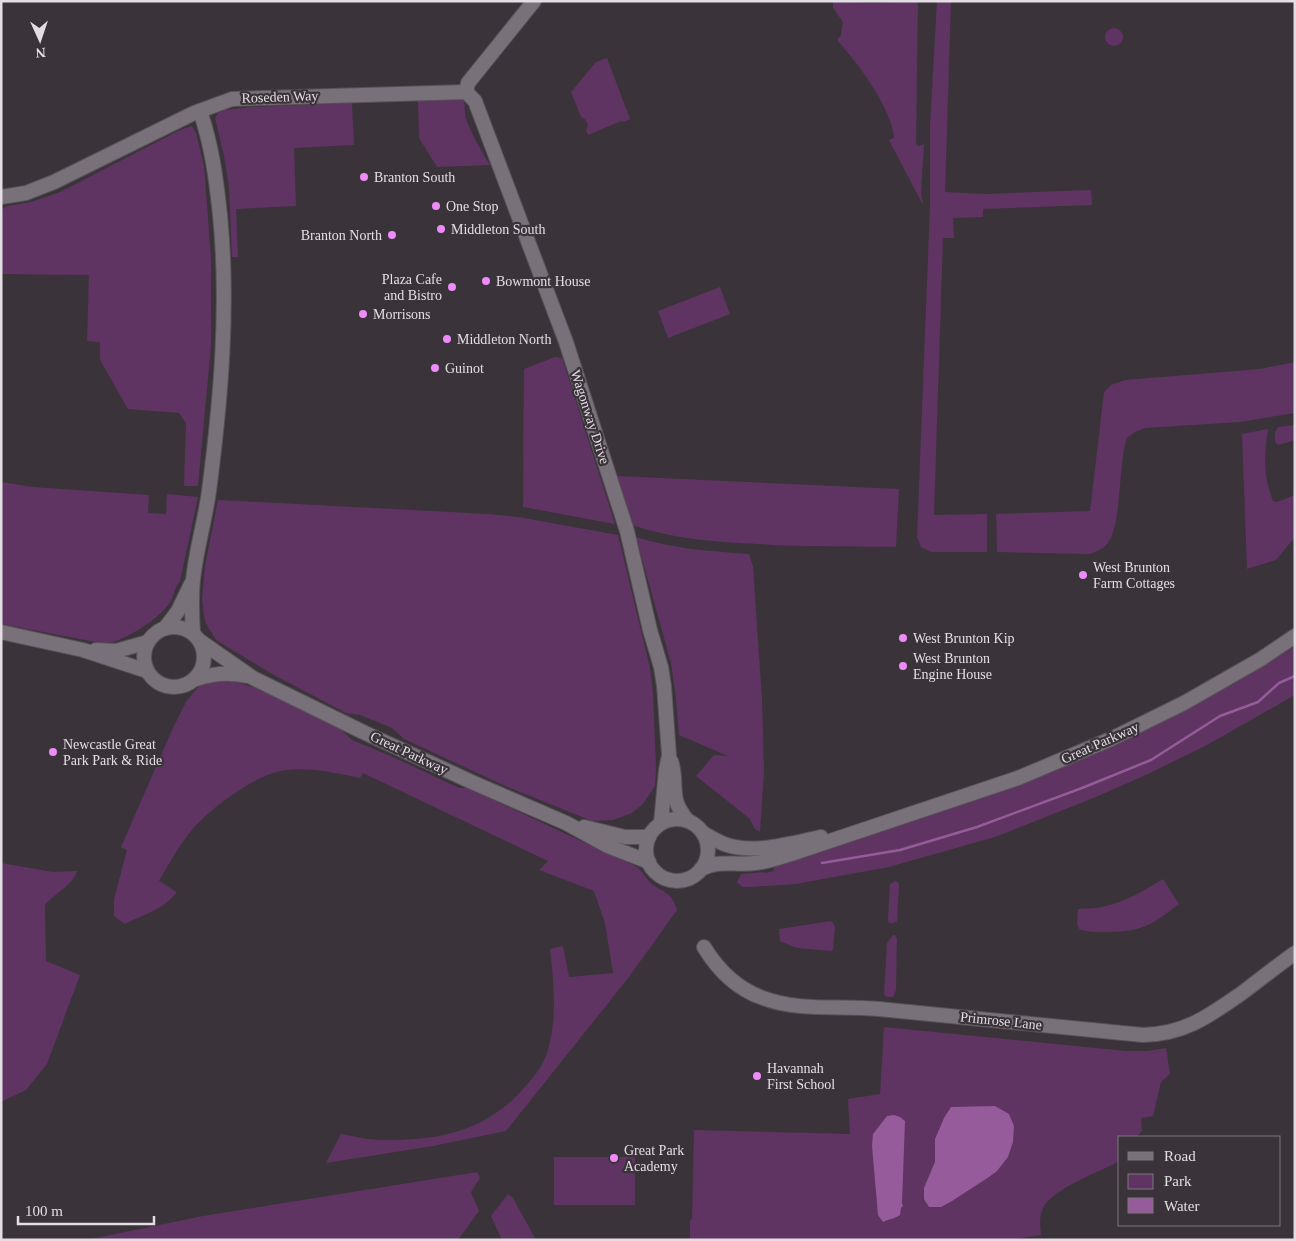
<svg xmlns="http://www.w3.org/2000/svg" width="1296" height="1241" viewBox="0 0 1296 1241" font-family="Georgia,serif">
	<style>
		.green { fill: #5f3462 }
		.water { fill: #955b9a }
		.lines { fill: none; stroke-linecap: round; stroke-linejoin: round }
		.stream { stroke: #955b9a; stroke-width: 2.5 }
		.minor-casing { stroke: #575257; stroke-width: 16 }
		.minor { stroke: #797179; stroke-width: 14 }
		.poi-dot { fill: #ef8bf7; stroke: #3a333a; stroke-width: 2 }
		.labels { text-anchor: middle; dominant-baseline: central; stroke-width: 4.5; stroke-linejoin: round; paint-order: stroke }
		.street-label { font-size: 14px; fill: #e3dee3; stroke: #3a333a }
		.poi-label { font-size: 14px; fill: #e3dee3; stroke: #3a333a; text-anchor: start }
	</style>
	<rect width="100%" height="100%" fill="#3a333a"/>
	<g class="green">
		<path d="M833 1 873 3 918 1 916 144 918 146 924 144 921 192 923 205 889 140 894 138V135C887 101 859 65 837 40L841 35 843 22 833 8Z"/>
		<polygon points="937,1 951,1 945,192 986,194 1091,190 1092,205 983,209 983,217 953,218 954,238 943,238 934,515 987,514 987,552 931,552 921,547 917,537 930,206 930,124"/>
		<circle cx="1114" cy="37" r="9"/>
		<polygon points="607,58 630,119 623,122 621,121 588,135 586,130 588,125 585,119 581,117 571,92 596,62"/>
		<path d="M456 99 463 100C466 107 464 113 466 119 472 136 481 150 490 165L437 167 419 138 418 100Z"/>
		<polygon points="352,103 354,145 294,148 296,206 236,209 238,257 232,257 229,187 224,156 215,118 218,113 225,110 252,107"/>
		<polygon points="192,126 196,133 204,166 211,258 211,346 198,486 184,486 186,423 179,413 128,409 100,360 100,342 87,341 89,275 1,274 1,210 7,206 31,202 60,192 180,130"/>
		<polygon points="720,287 730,314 668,338 658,311"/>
		<polygon points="555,357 562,358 615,524 523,507 524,369"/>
		<path d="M1295 362V413L1240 422 1145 428 1135 432 1127 438C1118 464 1122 528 1107 544 1103 549 1096 552 1090 554L997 552 996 514 1090 511 1104 392 1111 385 1125 380 1260 369Z"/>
		<polygon points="1295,425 1295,440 1279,445 1275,442 1275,432 1278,427"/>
		<path d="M1268 429C1264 456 1263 475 1273 501L1277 502 1295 495V537L1276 560 1247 569 1242 434Z"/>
		<path d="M616 476 899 489 896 547C851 546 805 547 759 544 715 542 673 539 632 525Z"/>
		<path d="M1 482 33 487 149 495 148 513 166 514 167 494 198 497 180 581C174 588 174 598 168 605 158 619 132 635 116 641 112 643 106 643 101 643L1 624Z"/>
		<polygon points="218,500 489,514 518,517 618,535 650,668 653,693 656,769 655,786 643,804 632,813 613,820 592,821 510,788 404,739 392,728 360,715 346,713 274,675 216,640 205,622 202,599 205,566"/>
		<path d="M636 537C672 549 711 551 749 554L753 567 762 699 764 771 760 832 755 829 749 818 696 776 714 755 728 756 679 735 676 698 671 663Z"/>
		<path d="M1295 646V695L1207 745 1148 774 1096 797 995 837 889 867 796 884 749 887H742L737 882 741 874 764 872 765 873 774 871 773 864 1130 737C1187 711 1242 681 1295 646Z"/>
		<path d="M226 679 263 690 336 725 352 740 393 757 459 788H468L637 867C644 873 647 880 653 885 667 894 672 893 677 910L629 977 506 1131 433 1146 326 1163 341 1134C354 1136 368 1140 382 1140 437 1141 485 1132 523 1089 531 1080 540 1070 545 1058 558 1026 554 983 550 949L563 946 569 977 613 973 605 923 594 891 539 870 548 861 363 773 360 778C335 773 307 766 281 771 254 776 209 809 192 830 179 845 169 864 159 881L177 892C162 911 146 913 125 924L114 916V899L127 850 121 847 172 730 186 702 198 687 209 681Z"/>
		<path d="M1 863 53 872 77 871C72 886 55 893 45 905L46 961 80 975 47 1064 26 1090 1 1102Z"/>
		<path d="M1163 879 1179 904C1150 927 1140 932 1103 932 1094 932 1087 932 1079 929L1077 923 1078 909C1086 908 1094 909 1102 907 1123 903 1145 890 1163 879Z"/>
		<polygon points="895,881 898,882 899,885 897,921 893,923 889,923 888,920 890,884"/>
		<polygon points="831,921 835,926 833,950 831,951 797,948 780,941 779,929"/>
		<polygon points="893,935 895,935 897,939 896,990 893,997 887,997 884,995 887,943"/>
		<path d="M884 1027 1126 1051H1147L1166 1048 1170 1074 1161 1082 1153 1116 1141 1118 1142 1131 1136 1137H1120V1157L1116 1163C1097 1173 1052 1189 1043 1208 1039 1216 1040 1226 1041 1235L1008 1240H690V1220L692 1219 694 1130 850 1134 848 1099 880 1094Z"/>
		<rect x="554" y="1157" width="81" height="48"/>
		<polygon points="477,1172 480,1178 471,1192 479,1211 458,1240 86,1240 203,1216"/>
		<polygon points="508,1194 513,1198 536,1240 502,1240 491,1216"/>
	</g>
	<g class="water">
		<polygon points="995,1106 1009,1114 1014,1126 1013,1142 1008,1157 997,1171 989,1177 952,1201 941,1207 929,1207 924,1199 924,1188 935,1162 935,1139 944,1118 951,1107"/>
		<path d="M894 1115 900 1117 905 1121 902 1203 903 1206 901 1208 900 1215C894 1219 889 1219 883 1222L878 1215 872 1146 873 1134 887 1116Z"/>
	</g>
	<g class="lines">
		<polyline class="stream" points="822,863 900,850 977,827 1082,788 1151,760 1220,716 1258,702 1279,683 1295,676"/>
		<g class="minor-casing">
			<g id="minor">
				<polyline points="466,92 475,101 566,342 627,531 650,630 661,667 664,686 669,755 666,770 661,823"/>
				<polyline points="466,92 468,83 534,1"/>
				<polyline points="1,197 26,193 54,182 194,113 232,99 466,92"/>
				<circle cx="174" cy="657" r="30"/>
				<polyline points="165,628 178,611 191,584"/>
				<polyline points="1,632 83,650 147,671"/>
				<path d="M193 633C192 616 191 598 193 580 196 550 205 521 209 491 221 399 229 306 220 215 216 178 212 146 200 111"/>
				<polyline points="200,641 253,678 363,732 474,783 566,823 608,846 649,862"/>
				<polyline points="96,650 116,651 148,642"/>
				<path d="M196 679C214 673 229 672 247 676"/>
				<path d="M671 761C676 774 673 787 676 800 678 808 683 815 688 821"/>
				<circle cx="677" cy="850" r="31"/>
				<polyline points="584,827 625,837 649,837"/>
				<path d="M703 833C710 837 717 841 724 844 754 855 791 843 821 837"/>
				<path d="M701 869C721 859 735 866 755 863 769 862 784 856 797 852L1018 778 1111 739 1184 703 1261 659 1295 636"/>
				<path d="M704 947C718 970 737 989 763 998 800 1012 841 1005 879 1009 967 1017 1055 1026 1143 1035 1185 1034 1209 1016 1242 993 1259 980 1277 966 1295 953"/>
			</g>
		</g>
		<use href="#minor" class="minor"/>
	</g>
	<g class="poi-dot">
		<circle cx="364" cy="177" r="5"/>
		<circle cx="436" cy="206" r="5"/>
		<circle cx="441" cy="229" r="5"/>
		<circle cx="392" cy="235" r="5"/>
		<circle cx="486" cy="281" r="5"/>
		<circle cx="452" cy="287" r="5"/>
		<circle cx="363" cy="314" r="5"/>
		<circle cx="447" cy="339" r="5"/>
		<circle cx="435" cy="368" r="5"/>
		<circle cx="1083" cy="575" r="5"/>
		<circle cx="903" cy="638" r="5"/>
		<circle cx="903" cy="666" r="5"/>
		<circle cx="53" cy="752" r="5"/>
		<circle cx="757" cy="1076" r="5"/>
		<circle cx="614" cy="1158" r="5"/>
	</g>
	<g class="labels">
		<g class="street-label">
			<text transform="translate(280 97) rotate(-2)">Roseden Way</text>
			<text transform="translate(590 417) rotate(72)">Wagonway Drive</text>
			<text transform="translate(1100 743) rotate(-24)">Great Parkway</text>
			<text transform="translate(409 753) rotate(25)">Great Parkway</text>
			<text transform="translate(1001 1021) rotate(6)">Primrose Lane</text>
		</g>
		<g class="poi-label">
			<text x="374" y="177">Branton South</text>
			<text x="446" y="206">One Stop</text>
			<text x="451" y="229">Middleton South</text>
			<text x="382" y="235" text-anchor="end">Branton North</text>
			<text x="442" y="279" text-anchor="end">Plaza Cafe<tspan x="442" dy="16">and Bistro</tspan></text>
			<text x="496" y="281">Bowmont House</text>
			<text x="373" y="314">Morrisons</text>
			<text x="457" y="339">Middleton North</text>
			<text x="445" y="368">Guinot</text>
			<text x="1093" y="567">West Brunton<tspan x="1093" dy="16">Farm Cottages</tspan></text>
			<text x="913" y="638">West Brunton Kip</text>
			<text x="913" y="658">West Brunton<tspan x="913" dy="16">Engine House</tspan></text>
			<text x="63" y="744">Newcastle Great<tspan x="63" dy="16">Park Park &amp; Ride</tspan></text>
			<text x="767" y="1068">Havannah<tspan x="767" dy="16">First School</tspan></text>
			<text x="624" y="1150">Great Park<tspan x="624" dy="16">Academy</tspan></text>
		</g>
	</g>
	<rect width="1296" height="1241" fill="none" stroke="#e3dee3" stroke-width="5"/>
	<rect x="1118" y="1136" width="162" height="90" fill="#3a333a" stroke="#7e777e"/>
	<rect x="1128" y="1152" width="25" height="8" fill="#797179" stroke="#7e777e"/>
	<text x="1164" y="1161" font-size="15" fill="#e3dee3">Road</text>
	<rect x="1128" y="1174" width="25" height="15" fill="#5f3462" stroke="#7e777e"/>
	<text x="1164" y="1186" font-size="15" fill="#e3dee3">Park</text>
	<rect x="1128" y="1198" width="25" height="15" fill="#955b9a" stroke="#7e777e"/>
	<text x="1164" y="1211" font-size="15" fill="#e3dee3">Water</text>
	<g transform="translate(40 40) rotate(177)" stroke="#3a333a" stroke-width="4" paint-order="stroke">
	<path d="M0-4L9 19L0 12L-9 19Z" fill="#e3dee3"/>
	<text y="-8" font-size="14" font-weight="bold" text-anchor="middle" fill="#e3dee3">N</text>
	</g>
	<path d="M18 1216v8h136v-8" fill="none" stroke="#e3dee3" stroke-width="2.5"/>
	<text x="25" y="1216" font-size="15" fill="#e3dee3" stroke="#3a333a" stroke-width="4" paint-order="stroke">100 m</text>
</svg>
